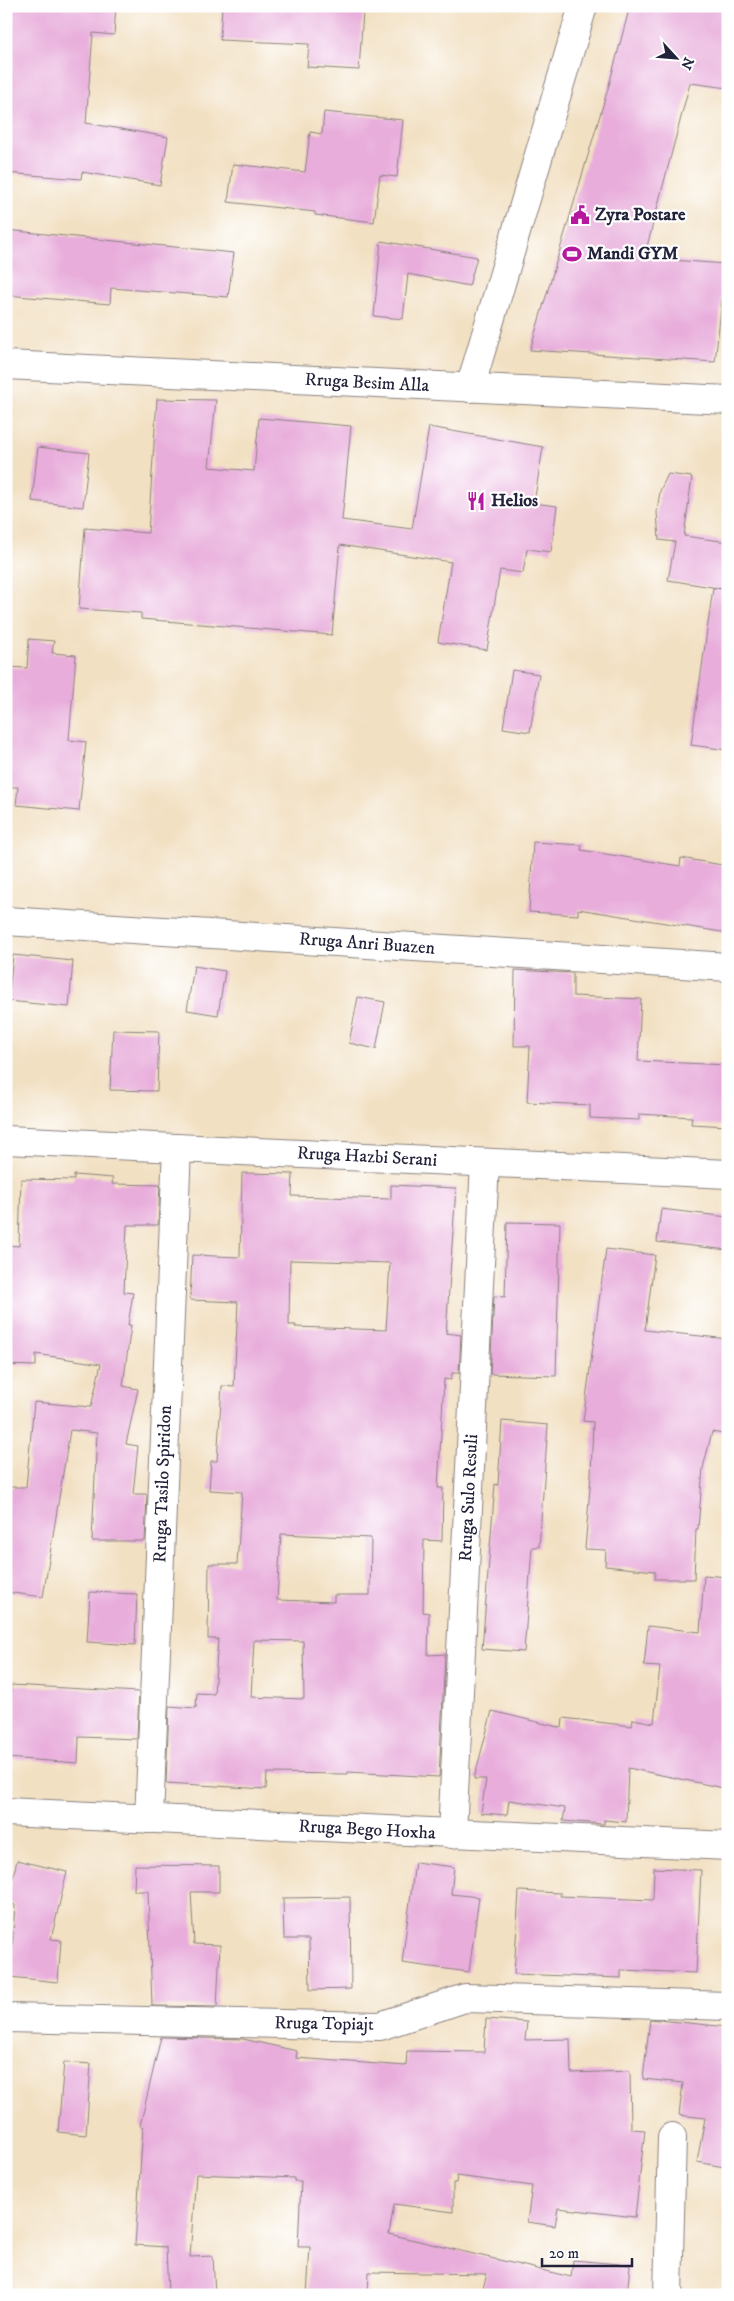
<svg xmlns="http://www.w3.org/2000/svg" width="734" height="2301" viewBox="0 0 734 2301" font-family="'IM FELL DW Pica',serif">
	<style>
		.building { fill: #e8addb; fill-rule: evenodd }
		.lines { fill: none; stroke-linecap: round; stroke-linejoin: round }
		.minor-casing { stroke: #8a817e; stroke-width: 30 }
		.tertiary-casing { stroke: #8a817e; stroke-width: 30 }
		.minor { stroke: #fff; stroke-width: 28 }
		.tertiary { stroke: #fff; stroke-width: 28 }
		.labels { text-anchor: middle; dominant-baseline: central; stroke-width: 4.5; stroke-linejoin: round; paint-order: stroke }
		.poi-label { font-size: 18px; font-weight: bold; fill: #22223b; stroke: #fff; text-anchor: start }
		.street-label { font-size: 18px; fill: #22223b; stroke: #fff }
	</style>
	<rect width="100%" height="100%" fill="#fff"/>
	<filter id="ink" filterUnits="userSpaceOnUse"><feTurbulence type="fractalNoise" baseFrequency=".02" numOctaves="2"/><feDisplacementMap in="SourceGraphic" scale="10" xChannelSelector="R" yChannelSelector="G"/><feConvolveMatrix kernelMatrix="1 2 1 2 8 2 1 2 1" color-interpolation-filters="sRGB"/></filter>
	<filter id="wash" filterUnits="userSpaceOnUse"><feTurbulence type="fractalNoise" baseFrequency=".0096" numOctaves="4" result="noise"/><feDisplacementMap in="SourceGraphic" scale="20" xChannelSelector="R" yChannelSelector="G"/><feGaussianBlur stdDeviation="1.12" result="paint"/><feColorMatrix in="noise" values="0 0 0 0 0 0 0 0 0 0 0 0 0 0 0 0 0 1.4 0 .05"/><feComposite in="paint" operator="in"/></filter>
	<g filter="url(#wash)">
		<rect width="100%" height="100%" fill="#f2e0c2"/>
		<g id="blocks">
			<g class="building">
				<polygon points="6,6 116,6 114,35 93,33 86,123 168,137 160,185 82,172 81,179 6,173"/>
				<polygon points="222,6 289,6 363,11 359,70 307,67 309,44 220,40"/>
				<polygon points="630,6 728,6 728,88 690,83 644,258 726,264 715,362 530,350 609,85"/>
				<polygon points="324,112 403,120 397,177 380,175 374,222 315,215 315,212 228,202 233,164 305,172 310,132 322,134"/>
				<polygon points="6,230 234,253 228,297 111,288 110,304 6,295"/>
				<polygon points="381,241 477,257 469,286 408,274 403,319 374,316"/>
				<polygon points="157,399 216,400 209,467 254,471 259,418 351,426 342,520 412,529 429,427 543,447 534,503 557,506 551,552 527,549 523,573 500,570 487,650 438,642 451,562 340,545 332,635 141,619 141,613 79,609 85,528 148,533"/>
				<polygon points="38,447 89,453 83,507 32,501"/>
				<polygon points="668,474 692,477 684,536 728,542 728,750 691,745 713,588 724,589 668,580 675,542 659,540 657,512 660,491"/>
				<polygon points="29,639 54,641 52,653 76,655 69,740 86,742 79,811 16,805 18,787 6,787 6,667 27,668"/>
				<polygon points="512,670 539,674 530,732 503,728"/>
				<polygon points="533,842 582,845 581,850 680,866 681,858 728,866 728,933 578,909 578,915 529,912"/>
				<polygon points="13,955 73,961 69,1007 8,1001"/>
				<polygon points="194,966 225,971 218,1015 187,1010"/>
				<polygon points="515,970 573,973 573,996 641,999 638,1061 728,1065 728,1126 691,1124 692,1117 639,1114 639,1120 590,1118 590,1105 527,1102 530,1046 514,1046"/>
				<polygon points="358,997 385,1002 376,1049 349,1043"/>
				<polygon points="113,1030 159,1031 157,1091 110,1090"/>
				<path d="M242 1173 293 1174 292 1196 391 1199V1185L456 1188 446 1333 461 1335 459 1373H452L451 1380 444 1379 438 1488H443L442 1541 424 1540 423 1612 429 1613 428 1655 445 1654 439 1777 348 1772V1774L267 1773 266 1789 166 1783 169 1706 196 1708 197 1693 214 1694 218 1639H208L209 1564H237L242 1492 209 1490 211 1461H217L222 1386 234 1387 238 1302 190 1300 192 1255 240 1257ZM290 1260 390 1263 386 1330 295 1327 296 1325H289ZM281 1534 371 1538 370 1595H334V1602L277 1600ZM254 1640 303 1641 304 1699 251 1697Z"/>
				<polygon points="74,1175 113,1178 112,1184 160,1185 158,1225 127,1225 124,1292 133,1293 128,1325 131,1325 123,1386 138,1389 126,1444 138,1446 133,1494 147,1494 145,1541 92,1541 97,1433 70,1430 43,1597 6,1592 6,1487 26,1487 34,1402 91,1407 101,1364 36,1354 36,1366 6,1365 6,1245 19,1246 21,1179 74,1180"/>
				<polygon points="661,1209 728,1217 728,1250 657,1242"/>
				<polygon points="507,1222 560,1223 556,1376 490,1374 494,1296 505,1297"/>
				<polygon points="606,1249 655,1255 645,1330 728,1339 728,1435 712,1432 703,1468 698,1529 696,1529 694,1579 655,1579 655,1571 605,1566 606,1550 585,1549 591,1475 593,1422 583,1421"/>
				<polygon points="502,1421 548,1425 539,1547 532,1547 524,1652 482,1649 495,1484 498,1485"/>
				<polygon points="704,1575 728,1577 728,1789 628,1768 626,1822 604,1820 604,1824 563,1821 565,1808 509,1800 507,1815 481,1813 486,1779 474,1779 492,1711 562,1728 563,1718 632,1726 633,1719 654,1723 660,1667 644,1666 648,1626 700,1632"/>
				<polygon points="90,1592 137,1594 135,1645 87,1642"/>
				<polygon points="11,1685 139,1692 137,1739 79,1737 78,1763 6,1758"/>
				<polygon points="17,1860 67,1872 51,1939 61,1940 58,1982 10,1977 15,1905 7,1903"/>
				<polygon points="415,1862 454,1867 451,1894 479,1897 469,1972 402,1963"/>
				<polygon points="135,1865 219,1866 219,1892 191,1892 194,1944 220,1945 217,2007 152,2006 148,1891 134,1891"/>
				<polygon points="654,1868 701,1870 696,1973 621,1970 621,1978 514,1974 519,1891 561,1893 560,1896 653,1900"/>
				<polygon points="350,1897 351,1989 310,1990 309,1939 284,1939 283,1898"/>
				<polygon points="486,2019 527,2022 525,2040 570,2039 571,2073 630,2071 631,2129 645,2130 635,2217 558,2208 555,2226 527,2222 532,2186 457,2176 456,2183 453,2183 453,2212 394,2204 389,2234 571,2277 573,2260 630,2265 627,2295 481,2295 487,2274 369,2272 368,2295 307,2295 310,2247 298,2247 301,2181 294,2181 294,2178 196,2174 190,2257 213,2256 215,2295 168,2295 166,2247 135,2245 143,2127 140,2126 161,2037 243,2039 297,2051 296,2058 406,2066 407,2051 484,2052"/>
				<polygon points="650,2019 728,2027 728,2144 724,2167 697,2162 705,2118 679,2115 683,2083 643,2079"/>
				<polygon points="64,2062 91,2064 86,2135 58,2132"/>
			</g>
		</g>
	</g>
	<g filter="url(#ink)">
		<use href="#blocks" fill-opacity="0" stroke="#8a817e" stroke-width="1"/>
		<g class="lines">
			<g class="minor-casing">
				<g id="minor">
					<polyline points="470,388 583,6"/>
					<polyline points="6,921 728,967"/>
					<polyline points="149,1819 177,1148"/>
					<polyline points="452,1834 485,1163"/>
					<polyline points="6,2018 380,2026 465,1998 728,2006"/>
					<polyline points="668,2295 672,2137"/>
				</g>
			</g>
			<g class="tertiary-casing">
				<g id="tertiary">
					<polyline points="6,365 728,400"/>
					<polyline points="6,1140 728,1174"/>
					<polyline points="6,1812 728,1846"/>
				</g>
			</g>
			<use href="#minor" class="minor"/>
			<use href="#tertiary" class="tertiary"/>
		</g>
	</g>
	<defs>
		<g id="civic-bare" transform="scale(1.5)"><path d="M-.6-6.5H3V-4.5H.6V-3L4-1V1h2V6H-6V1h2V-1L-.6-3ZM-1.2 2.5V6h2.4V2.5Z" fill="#b5179e" stroke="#fff" stroke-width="2.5" paint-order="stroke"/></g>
		<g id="stadium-bare" transform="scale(1.5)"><path d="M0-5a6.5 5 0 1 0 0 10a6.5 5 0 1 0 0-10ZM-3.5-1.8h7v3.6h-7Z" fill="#b5179e" stroke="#fff" stroke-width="2.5" paint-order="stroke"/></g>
		<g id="restaurant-bare" transform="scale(1.5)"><path d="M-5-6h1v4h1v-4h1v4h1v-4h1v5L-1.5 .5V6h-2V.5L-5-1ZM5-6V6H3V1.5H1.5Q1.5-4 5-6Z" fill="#b5179e" stroke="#fff" stroke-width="2.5" paint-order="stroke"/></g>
	</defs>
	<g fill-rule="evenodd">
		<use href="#civic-bare" x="580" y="215"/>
		<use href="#stadium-bare" x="572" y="254"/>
		<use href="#restaurant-bare" x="476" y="501"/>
	</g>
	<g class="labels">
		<g class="poi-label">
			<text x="595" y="215">Zyra Postare</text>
			<text x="587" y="254">Mandi GYM</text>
			<text x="491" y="501">Helios</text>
		</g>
		<g class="street-label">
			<text transform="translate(367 383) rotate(3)">Rruga Besim Alla</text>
			<text transform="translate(367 944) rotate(4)">Rruga Anri Buazen</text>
			<text transform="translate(367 1157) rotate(3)">Rruga Hazbi Serani</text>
			<text transform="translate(163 1484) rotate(-88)">Rruga Tasilo Spiridon</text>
			<text transform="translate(469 1498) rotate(-87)">Rruga Sulo Resuli</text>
			<text transform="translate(367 1830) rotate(3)">Rruga Bego Hoxha</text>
			<text transform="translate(324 2024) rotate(1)">Rruga Topiajt</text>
		</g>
	</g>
	<rect width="734" height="2301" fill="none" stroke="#fff" stroke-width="25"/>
	<g transform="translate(676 58) rotate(116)" stroke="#ffffff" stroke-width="4" paint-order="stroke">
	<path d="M0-4L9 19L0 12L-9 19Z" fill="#22223b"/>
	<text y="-8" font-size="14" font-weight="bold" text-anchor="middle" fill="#22223b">N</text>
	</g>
	<path d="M542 2258v8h90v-8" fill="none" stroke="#22223b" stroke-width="2.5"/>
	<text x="549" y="2258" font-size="15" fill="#22223b" stroke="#ffffff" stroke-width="4" paint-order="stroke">20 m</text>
</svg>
